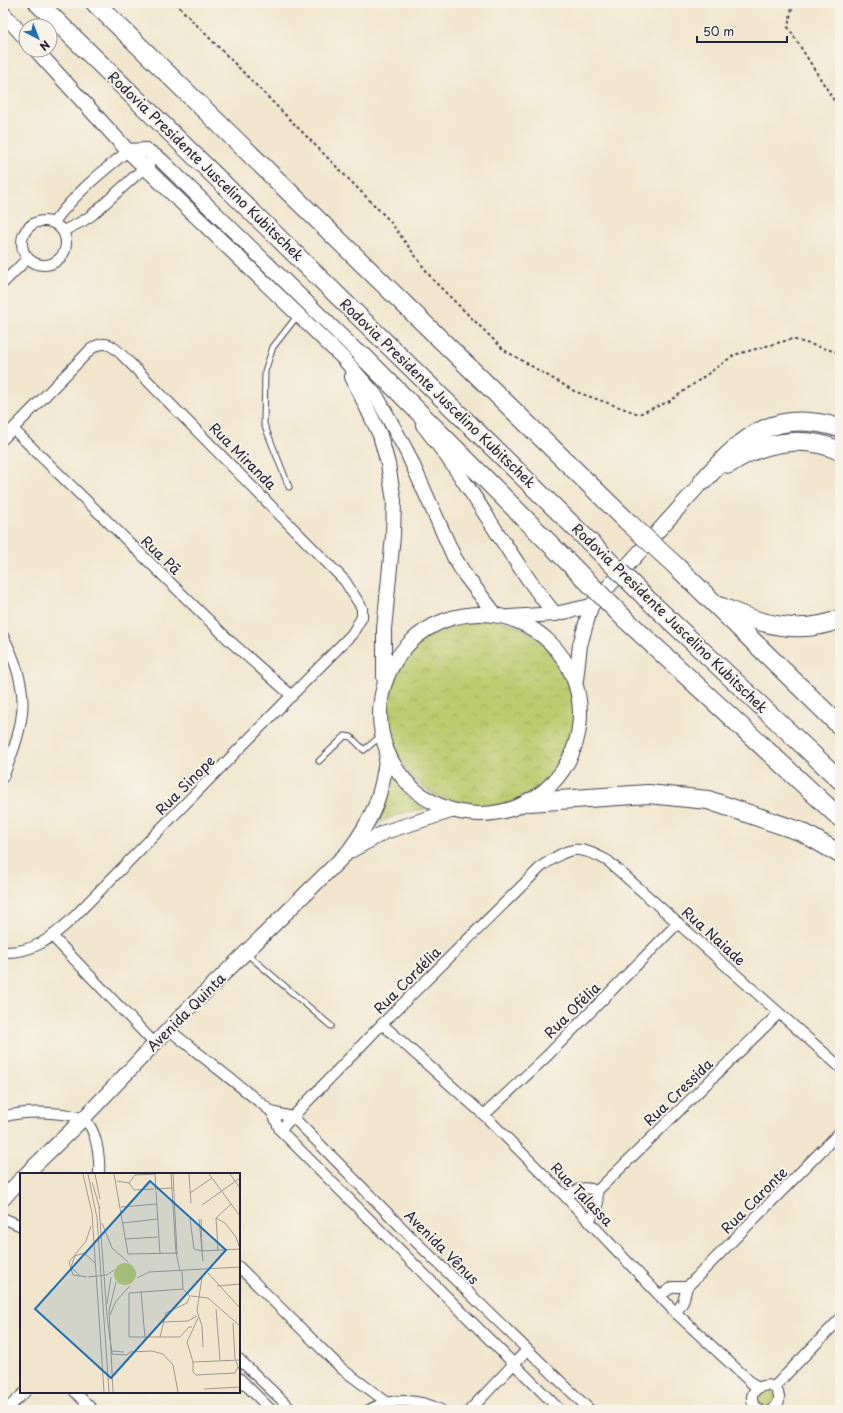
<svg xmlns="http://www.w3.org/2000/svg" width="843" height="1413" viewBox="0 0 843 1413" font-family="'Playpen Sans',sans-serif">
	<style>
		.park { fill: url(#park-crowns); stroke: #6e7654 }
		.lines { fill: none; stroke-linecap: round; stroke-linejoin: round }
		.lane-casing { stroke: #413f51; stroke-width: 7 }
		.street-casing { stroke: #413f51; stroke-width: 12 }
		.secondary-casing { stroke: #413f51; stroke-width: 16 }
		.highway-casing { stroke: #413f51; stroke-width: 20 }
		.path { stroke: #413f51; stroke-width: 2; stroke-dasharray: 3 3; stroke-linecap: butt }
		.lane { stroke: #fff; stroke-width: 5 }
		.street { stroke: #fff; stroke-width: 10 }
		.secondary { stroke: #fff; stroke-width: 14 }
		.highway { stroke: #fff; stroke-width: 18 }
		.highway-bridge-casing { stroke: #413f51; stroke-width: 20; stroke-linecap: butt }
		.highway-bridge { stroke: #fff; stroke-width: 18 }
		.labels { text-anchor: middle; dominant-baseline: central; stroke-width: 4; stroke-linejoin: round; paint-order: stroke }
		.street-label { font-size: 14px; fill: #22223b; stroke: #f7f3e8 }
		.inset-road { fill: none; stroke: #9e9893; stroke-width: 1 }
		.view { fill: #1f6fb2; fill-opacity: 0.15; stroke: #1f6fb2; stroke-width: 2 }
		.inset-edge { fill: none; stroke: #22223b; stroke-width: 2 }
	</style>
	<defs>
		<pattern id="park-crowns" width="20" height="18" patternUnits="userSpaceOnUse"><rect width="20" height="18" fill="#bbcb6e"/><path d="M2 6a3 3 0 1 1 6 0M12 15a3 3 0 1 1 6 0" fill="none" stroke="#a0ae60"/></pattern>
	</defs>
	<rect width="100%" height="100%" fill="#f7f3e8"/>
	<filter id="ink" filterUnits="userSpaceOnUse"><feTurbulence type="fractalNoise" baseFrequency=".025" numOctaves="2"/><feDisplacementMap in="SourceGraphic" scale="8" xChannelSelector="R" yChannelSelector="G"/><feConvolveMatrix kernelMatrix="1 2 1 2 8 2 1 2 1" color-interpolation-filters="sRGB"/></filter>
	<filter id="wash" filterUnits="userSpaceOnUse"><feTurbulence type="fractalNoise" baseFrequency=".012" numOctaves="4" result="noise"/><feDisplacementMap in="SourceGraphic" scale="16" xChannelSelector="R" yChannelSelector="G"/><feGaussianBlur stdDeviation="0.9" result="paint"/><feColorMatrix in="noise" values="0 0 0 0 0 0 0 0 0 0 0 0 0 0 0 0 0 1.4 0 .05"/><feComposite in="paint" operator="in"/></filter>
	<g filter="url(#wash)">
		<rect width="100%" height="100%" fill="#f1e6cd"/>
		<g class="park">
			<circle cx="481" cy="713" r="94"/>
			<path d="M390 767 402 788 414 801 432 808C409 810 392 815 373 827L389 792Z"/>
			<polygon points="588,1190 596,1198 590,1211 587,1212 573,1199 575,1195"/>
			<polygon points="765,1386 778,1395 769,1410 763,1410 754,1396"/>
		</g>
	</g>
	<g filter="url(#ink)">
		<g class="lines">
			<g class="lane-casing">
				<g id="lane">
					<polyline points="289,487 264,424 265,371 273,347 298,315"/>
					<polyline points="319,761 345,736 351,737 364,750 381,736"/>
					<polyline points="246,953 331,1026"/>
				</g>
			</g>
			<g class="street-casing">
				<g id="street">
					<circle cx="44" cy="243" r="22"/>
					<path d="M54 222C75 194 101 172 128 151"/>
					<polyline points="63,231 83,221 92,215 156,157"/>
					<polyline points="3,283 27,259"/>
					<polyline points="13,429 230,641 292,696"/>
					<path d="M3 439 91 349C109 336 117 351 130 363L345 581 362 608V617L352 634 71 920C50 939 33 953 3 952"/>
					<path d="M3 636C32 692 26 720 3 777"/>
					<polyline points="53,937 154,1043"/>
					<polyline points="382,1024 484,1115 566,1197 676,1313 757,1388"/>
					<polyline points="168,1029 272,1112 293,1117 412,1238 590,1410"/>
					<polyline points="272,1112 280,1130 560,1410"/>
					<polyline points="484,1115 547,1056 678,923"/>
					<path d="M3 1117C19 1112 34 1112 51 1113 62 1114 71 1114 81 1118 97 1125 100 1159 99 1174"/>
					<path d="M280 1130 382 1024 542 866C570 847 577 844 608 861L840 1067"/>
					<polyline points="597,1191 778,1014"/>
					<path d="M566 1197C577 1189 584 1185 597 1191"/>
					<polyline points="3,1218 21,1226"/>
					<polyline points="589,1221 598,1206 597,1191"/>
					<polyline points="239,1267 342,1369 388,1403"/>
					<polyline points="660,1295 673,1287 687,1287"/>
					<polyline points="676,1313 683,1302 687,1287 840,1132"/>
					<polyline points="239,1359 292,1410"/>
					<polyline points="239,1378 271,1410"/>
					<polyline points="774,1387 840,1319"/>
					<polyline points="75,1392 93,1410"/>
					<polyline points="6,1410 25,1392"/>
					<path d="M369 1410C391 1397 419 1399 441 1410"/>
					<polyline points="470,1410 527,1350"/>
					<path d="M759 1410C736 1392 776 1372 779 1397 780 1402 776 1407 772 1410"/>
				</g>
			</g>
			<g class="secondary-casing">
				<g id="secondary">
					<polyline points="3,13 26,39"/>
					<polyline points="36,50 128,151 342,357 377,397 407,452 454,557 465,575 495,614"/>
					<polyline points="128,151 146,150 161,160 369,363"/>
					<polyline points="352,377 380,435 388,464 394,501 393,536 384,629 384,678"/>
					<path d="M423 425C472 485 506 555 555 614"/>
					<circle cx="480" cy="714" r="100"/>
					<polyline points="510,617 555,614 591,606"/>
					<polyline points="576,680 580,645 591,606 703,481"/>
					<polyline points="352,850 385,832 451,811"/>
					<path d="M26 1174 83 1119 183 1014 348 852C374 817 382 796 387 753"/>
					<polyline points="3,1199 21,1179"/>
				</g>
			</g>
			<g class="highway-casing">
				<g id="highway">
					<polyline points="38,3 601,553"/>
					<polyline points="95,3 628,522"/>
					<polyline points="362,355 574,568"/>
					<path d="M729 464C762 442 803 434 840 451"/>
					<path d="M703 481C745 435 775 408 840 428"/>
					<polyline points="676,566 840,726"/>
					<polyline points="645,597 840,780"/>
					<path d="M722 607C759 624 800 636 840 619"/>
					<polyline points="625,619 840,818"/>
					<polyline points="529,802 648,794 708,800 802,832 840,854"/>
				</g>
			</g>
			<g class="path">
				<polyline points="175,3 389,220 433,280 504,350 574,391 639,414 670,401 734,355 792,339 840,353"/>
				<polyline points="793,3 788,27 840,110"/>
			</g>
			<use href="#lane" class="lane"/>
			<use href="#street" class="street"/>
			<use href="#secondary" class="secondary"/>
			<use href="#highway" class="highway"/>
			<g class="highway-bridge-casing">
				<g id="highway-bridge">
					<polyline points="628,522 676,566"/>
					<polyline points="601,553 645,597"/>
					<polyline points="574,568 625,619"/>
				</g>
			</g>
			<use href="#highway-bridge" class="highway-bridge"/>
		</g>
	</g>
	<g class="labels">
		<g class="street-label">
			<text transform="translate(206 166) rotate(44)">Rodovia Presidente Juscelino Kubitschek</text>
			<text transform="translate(438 393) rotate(44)">Rodovia Presidente Juscelino Kubitschek</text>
			<text transform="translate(243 456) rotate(45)">Rua Miranda</text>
			<text transform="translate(161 555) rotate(44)">Rua Pã</text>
			<text transform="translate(670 618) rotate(44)">Rodovia Presidente Juscelino Kubitschek</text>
			<text transform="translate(185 785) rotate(-45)">Rua Sinope</text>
			<text transform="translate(714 936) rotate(42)">Rua Naiade</text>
			<text transform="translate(407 980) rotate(-45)">Rua Cordélia</text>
			<text transform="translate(572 1010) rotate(-45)">Rua Ofélia</text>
			<text transform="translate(186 1012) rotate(-45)">Avenida Quinta</text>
			<text transform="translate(678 1092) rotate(-44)">Rua Cressida</text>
			<text transform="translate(582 1194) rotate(46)">Rua Talassa</text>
			<text transform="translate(754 1200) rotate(-45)">Rua Caronte</text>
			<text transform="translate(442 1247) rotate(45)">Avenida Vênus</text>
		</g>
	</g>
	<g transform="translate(20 1173)">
		<rect width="220" height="220" fill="#f1e6cd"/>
		<path d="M94 101a11 11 0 1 1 22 0a11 11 0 1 1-22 0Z" fill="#bbcb6e"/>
		<path class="inset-road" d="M63 1 72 40 84 219M68 1 77 45 89 219M75 1 80 26M94 1 108 81 158 80M135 1 136 17 135 14M151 1 156 80 160 98M153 1 157 81M169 1 171 30M189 1 220 43M210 1 220 15M97 8 109 10M72 9 80 36M134 16 114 17 109 10 115 2 135 1M137 16 152 15M136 18 140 81M170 20 192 5M182 32 220 5M79 34 87 143M101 34 137 31M196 45 205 50 216 64 220 76M170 46 174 76 182 78M179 46 182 77M181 46 182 78M82 50 92 75 108 89M103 50 137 46M105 66 138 64M198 77 196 45 211 31M183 88 182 78 220 76M162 98 163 116M188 100 220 135M60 103 51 94 55 83 64 80 75 90M67 104 53 102 49 89 66 68 71 53M68 104 87 102 94 97M182 104 177 138 182 153 183 174M117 105 129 99 220 94M197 113 220 111M121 118 125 165M170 123 163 116 109 120V164H160L169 154H172M171 123 188 125 220 153M87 131 91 104M196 136 200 187M90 142 96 128 110 113M87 143 92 181M178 145 167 169 173 189 220 187M142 149 168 148 177 143M213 150 215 186 220 198M140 164 146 140 167 130 170 123M91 178 104 179M92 181 107 182 110 179 132 178 143 181 153 192 158 219M173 189V199L176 202 215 200 218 194M184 216 220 214M93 219 89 138 96 109"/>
		<path class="view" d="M130 8 206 77 91 205 15 136Z"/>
		<rect width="220" height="220" class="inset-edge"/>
	</g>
	<rect width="843" height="1413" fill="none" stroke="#f7f3e8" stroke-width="16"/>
	<g transform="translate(38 38) rotate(138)"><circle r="19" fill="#f7f3e8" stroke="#a29fa3"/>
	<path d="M0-3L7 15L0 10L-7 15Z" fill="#1f6fb2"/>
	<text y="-6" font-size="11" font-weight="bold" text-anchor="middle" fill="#22223b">N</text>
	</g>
	<path d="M697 36v6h90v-6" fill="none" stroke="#22223b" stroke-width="2"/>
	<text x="703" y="36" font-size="12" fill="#22223b" stroke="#f7f3e8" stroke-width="3" paint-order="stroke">50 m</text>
</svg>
